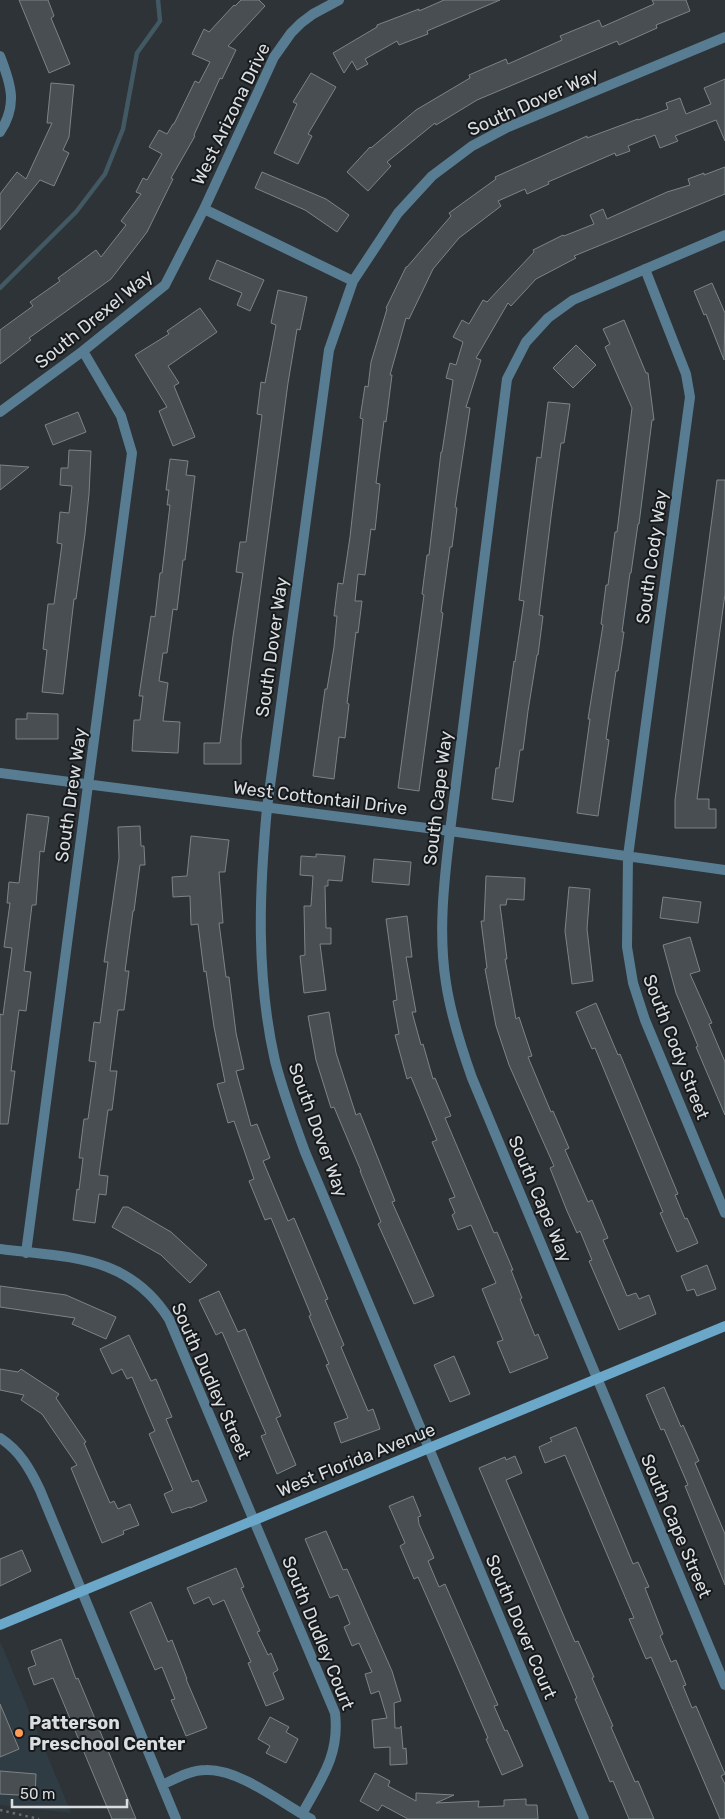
<svg xmlns="http://www.w3.org/2000/svg" width="725" height="1819" font-family="Rubik,sans-serif">
	<style>
		.built { fill: #303c43 }
		.lines { fill: none; stroke-linecap: round; stroke-linejoin: round }
		.stream { stroke: #425863; stroke-width: 4.5 }
		.building { fill: #484e51; stroke: #7d8488 }
		.path { stroke: #686d70; stroke-width: 2.5; stroke-dasharray: 2.5 4; stroke-linecap: butt }
		.street { stroke: #587d92; stroke-width: 10 }
		.secondary { stroke: #6aa7c9; stroke-width: 10 }
		.poi-dot { fill: #fe9c57; stroke: #171a1c; stroke-width: 2 }
		.labels { text-anchor: middle; dominant-baseline: central; stroke-width: 4; stroke-linejoin: round; paint-order: stroke }
		.street-label { font-size: 18px; fill: #dbdee0; stroke: #171a1c }
		.poi-label { font-size: 18px; font-weight: bold; fill: #dbdee0; stroke: #171a1c; text-anchor: start }
	</style>
	<rect width="100%" height="100%" fill="#2d3336"/>
	<path class="built" d="M0,1643H1L71,1813L0,1805Z"/>
	<g class="lines">
		<path class="stream" d="M0,288L76,212L105,174L123,129L137,53L160,21L158,0"/>
	</g>
	<path class="building" d="M19,0H48L54,16L51,18L70,64L49,73Z
		M241,0H259L265,6L228,46L236,50L222,79L220,78L194,135L195,136L171,178L173,179L147,232L111,279L29,338L31,340L0,364V330L33,306L30,302L60,281L58,278L96,250L101,257L126,225L121,221L141,194L136,192L143,178L147,180L162,154L149,147L159,130L167,134L173,124H174L195,81L199,83L210,62L192,54L204,29L209,32L234,5L235,6Z
		M444,0H500L427,31L428,34L399,45L397,41L365,59L368,64L357,70L352,61L344,73L333,53L377,27V25L419,9V11Z
		M652,0H686L690,11L656,25L657,28L619,45L617,41L477,100L436,125L435,123L387,162L391,166L368,191L347,172L370,147L371,148L416,110L470,78L469,75L506,59L508,64L562,40L560,36L599,20L602,27L654,4Z
		M311,73L336,87L308,134L312,136L298,164L274,153L297,104L293,102Z
		M725,79V141L716,120L675,136L678,141L660,148L655,135L628,146L630,151L616,156L615,153L548,182L549,184L527,194L525,189L498,201L501,206L459,238L433,269L409,319L406,318L390,375H392L386,422L384,421L376,483L380,484L375,530L371,529L365,575L358,574L355,601H362L358,633L356,632L347,703L349,704L345,738L339,737L334,779L313,776L325,689H327L334,647L337,616H334L338,583L343,584L350,537L363,419L360,418L365,386L368,387L371,362L387,309L386,308L406,267H407L451,216L449,213L496,179L495,177L587,136V138L638,119V120L668,109L666,103L680,98L686,114L711,104L704,88Z
		M51,83L74,85L69,137L63,150L69,153L54,186L40,180L0,230V194L17,172L26,179L52,123H47Z
		M725,167V194L574,256L576,258L536,279L511,306L508,303L476,358L481,360L466,407L470,408L455,507L457,508L452,547H450L441,612L443,613L419,791L398,788L424,595L422,594L427,555H429L441,452H442L453,380L446,378L450,363L456,365L463,342L453,337L462,320L469,324L483,300L487,302L534,252L533,250L563,235L564,236L594,224L590,215L603,209L607,219L667,192L690,185L688,179L704,173V175Z
		M262,172L326,199L349,215L337,232L305,210L255,188Z
		M217,260L264,280L250,311L237,305L242,293L209,279Z
		M712,283L725,313L724,360L706,314L704,315L694,291Z
		M278,290L307,297L300,330L297,329L288,383L248,685L241,740V764H204V743H220L233,636L243,573L236,572L240,542H246L262,415L257,414L261,382L265,383L276,325L271,323Z
		M200,308L217,332L168,366L179,383L174,386L195,437L173,446L159,411L167,407L135,355L169,334L167,331Z
		M624,320L646,373H648L654,420H652L639,524H638L631,573H630L622,632H624L618,671H616L606,739L609,740L598,816L577,813L590,719H588L603,625L601,624L606,585H608L615,532H617L632,408L605,347L610,344L603,329Z
		M576,345L596,365L573,388L553,368Z
		M548,402L570,404L564,443H561L552,509L539,615L543,616L538,655H537L528,711L523,750H520L513,802L492,799L496,768H499L514,661L515,662L524,601L519,600L532,496L537,457L541,458Z
		M78,412L86,432L53,445L45,425Z
		M69,450L91,451L89,494L85,534L76,599H74L63,694L42,692L47,650L43,649L48,604H54L62,544L57,543L60,512L69,513L72,486L60,485L61,468H68Z
		M170,459L188,461L186,475L195,476L185,560H183L177,610L173,609L167,653H163L159,681L168,683L163,721L180,722L178,753L132,751L134,720H140L143,696H139L151,616L155,617L160,573H162L170,505H167L169,490H166Z
		M0,465L29,467L0,490Z
		M717,480H725V594L697,799H709V809H716V828H675V800Z
		M27,713L58,714V739H16V719H27Z
		M27,814L49,817L44,852L40,851L36,905H32L24,971L31,972L26,1011L19,1010L11,1071H15L8,1124H0V1014L3,1015L12,948L4,947L10,903H7L9,882L19,883Z
		M140,826L141,846H144L145,865H140L134,911H133L125,971H129L124,1010H118L110,1071H117L112,1110H108L99,1175L108,1176L106,1195L99,1194L95,1223L73,1220L77,1189L79,1190L83,1158H79L84,1119H88L96,1062L89,1061L94,1022L100,1023L108,962H104L119,858L118,827Z
		M191,836L229,840L225,872H219L223,923H219L226,977H229L236,1033L244,1069L236,1071L251,1126L257,1124L270,1158L263,1161L288,1221L294,1218L328,1299L325,1300L344,1345L341,1347L368,1411L373,1409L380,1429L341,1443L334,1423L348,1418L326,1365L329,1364L309,1316L311,1315L271,1218L265,1220L249,1181L254,1179L234,1121L228,1123L217,1084L225,1082L214,1027L206,971L204,972L198,924L191,925L190,896L173,897L172,877L187,876Z
		M316,854L345,856L342,881L328,880V886H325L326,928H331V944H320L326,990L304,993L300,956L305,955L304,906H311L313,876L300,875L301,856L316,857Z
		M374,859L411,862L409,885L372,882Z
		M486,876L525,878L524,900L507,899L506,905H500L507,959H505L516,1019L519,1017L532,1056L528,1057L551,1112L553,1111L569,1148L565,1150L588,1202L592,1200L608,1238L603,1240L627,1296L636,1293L639,1299L649,1295L656,1314L619,1330L589,1261L592,1260L580,1231L577,1233L567,1211L550,1168L554,1166L509,1065L496,1026L485,969L487,968L481,921H484Z
		M569,887L590,889L587,929L593,981L572,984L565,931Z
		M663,897L701,902L698,923L660,918Z
		M407,916L412,957H406L416,1012H412L421,1045L423,1044L433,1079L435,1078L451,1116L445,1118L494,1233L497,1232L513,1270H511L522,1298L520,1299L535,1336L538,1334L548,1358L510,1373L497,1342L503,1340L482,1289L496,1283L471,1225L458,1230L452,1215L455,1213L449,1199L455,1197L432,1142L437,1140L411,1077L407,1079L395,1035L399,1034L393,1001L397,1000L386,919Z
		M690,937L700,971L690,974L712,1023L709,1024L725,1062V1115L696,1047L698,1046L676,993L663,945Z
		M596,1003L618,1055L620,1054L678,1194L675,1195L685,1219L687,1218L698,1243L677,1252L660,1213L663,1212L595,1048L592,1049L576,1012Z
		M329,1012L336,1053L356,1115L360,1113L395,1201L392,1202L434,1296L414,1304L378,1224L381,1222L360,1171H361L334,1107L331,1108L316,1060L308,1016Z
		M123,1207H128L171,1232L207,1265L190,1283L161,1255L112,1227Z
		M707,1265L716,1289L697,1296L694,1289L687,1291L681,1276Z
		M0,1286L66,1295L116,1317L106,1339L72,1324L75,1318L0,1307Z
		M219,1291L238,1332L245,1329L281,1416L276,1418L296,1465L277,1474L261,1436L266,1434L222,1332L216,1335L199,1300Z
		M129,1335L151,1381L156,1379L172,1417L166,1419L192,1482L198,1480L207,1501L190,1508V1507L172,1513L164,1494L173,1490L149,1434L155,1431L132,1377L127,1379L122,1369L112,1374L100,1349Z
		M454,1356L470,1394L450,1402L434,1365Z
		M0,1369L18,1372L21,1369L59,1394L56,1398L86,1442L84,1443L110,1503L114,1501L118,1509L130,1504L139,1525L123,1531L124,1534L102,1543L71,1468L77,1465L42,1414L21,1400L24,1395L0,1390Z
		M664,1387L681,1427L683,1425L699,1461L695,1463L725,1534V1585L685,1486L688,1485L664,1429L661,1430L646,1395Z
		M576,1427L633,1564L638,1562L649,1587L645,1588L663,1634L660,1636L671,1662L676,1660L686,1685L683,1686L692,1708L696,1706L725,1774L721,1776L725,1784V1819H720L651,1657L646,1659L629,1619L634,1618L565,1455L545,1463L539,1447L552,1441L550,1438Z
		M515,1456L522,1473L506,1480L575,1642L578,1641L594,1677L592,1678L613,1726L611,1727L635,1782L638,1781L654,1819H629L613,1781L610,1782L575,1699L577,1698L479,1468L505,1457L506,1460Z
		M413,1496L421,1516L418,1517L419,1524L434,1558L428,1561L439,1587L445,1584L498,1705L494,1706L505,1731L507,1730L523,1766L502,1775L486,1739L488,1738L441,1629L418,1577L414,1579L400,1546L405,1543L389,1506Z
		M326,1531L343,1570L347,1569L392,1671L401,1701L394,1703L395,1728H400L401,1726L403,1749L406,1748L407,1764L390,1765V1747L374,1748L372,1720L387,1718L379,1691L371,1694L365,1674L372,1672L359,1643L352,1646L344,1627L350,1624L338,1595L330,1598L305,1539Z
		M22,1550L31,1571L0,1586V1559Z
		M236,1568L244,1587L241,1588L260,1631L257,1632L268,1655L271,1653L278,1670L273,1673L284,1699L266,1706L248,1663L251,1662L224,1600L213,1605L209,1597L194,1604L187,1588Z
		M151,1602L168,1642L172,1640L187,1679H186L207,1728L186,1736L171,1700L175,1699L162,1667L155,1670L130,1612Z
		M61,1639L76,1679L78,1678L93,1714L136,1819H112L53,1678L34,1685L28,1668L36,1665L31,1651Z
		M0,1704L19,1749L0,1757Z
		M270,1717L289,1727L286,1732L298,1739L286,1763L266,1753L270,1746L258,1739Z
		M0,1771L36,1774L35,1796L0,1794Z
		M375,1773L390,1781L388,1786L416,1801V1793L454,1795L436,1803L479,1801L478,1807L504,1806V1800L526,1799V1805H537L538,1819H408L382,1805L378,1811L360,1801Z"/>
	<g class="lines">
		<path class="path" d="M0,1810L39,1819"/>
		<path class="street" d="M0,56C11,84 18,105 0,132
			M204,209L353,281
			M725,235L573,300L548,318L526,342L507,379L450,831C444,881 438,933 446,983C451,1016 461,1047 472,1078L725,1685
			M645,269L686,374L690,397L628,856L627,947L633,983L645,1020L725,1213
			M0,412L83,351L165,285L204,209L274,57L291,33L301,23L313,14L339,0
			M0,773L450,831L725,870
			M0,1249C69,1258 128,1254 169,1319L335,1713C340,1755 321,1779 302,1814
			M26,1253L132,453L121,416L83,351
			M0,1438C20,1451 30,1469 40,1490L176,1819
			M162,1785C175,1779 190,1770 206,1770C240,1769 281,1803 311,1819
			M584,1819L305,1152C294,1122 283,1092 275,1061C256,977 259,893 267,808L329,350L353,281L398,213L432,176L472,146L506,128L725,37"/>
		<path class="secondary" d="M0,1625L725,1326"/>
	</g>
	<circle class="poi-dot" cx="19" cy="1733" r="5"/>
	<g class="labels">
		<g class="street-label">
			<text transform="translate(533 102) rotate(-24)">South Dover Way</text>
			<text transform="translate(231 114) rotate(-64)">West Arizona Drive</text>
			<text transform="translate(94 319) rotate(-39)">South Drexel Way</text>
			<text transform="translate(652 557) rotate(-82)">South Cody Way</text>
			<text transform="translate(272 647) rotate(-82)">South Dover Way</text>
			<text transform="translate(71 795) rotate(-82)">South Drew Way</text>
			<text transform="translate(320 798) rotate(7)">West Cottontail Drive</text>
			<text transform="translate(438 798) rotate(-83)">South Cape Way</text>
			<text transform="translate(676 1047) rotate(69)">South Cody Street</text>
			<text transform="translate(318 1130) rotate(70)">South Dover Way</text>
			<text transform="translate(540 1199) rotate(67)">South Cape Way</text>
			<text transform="translate(211 1381) rotate(66)">South Dudley Street</text>
			<text transform="translate(356 1460) rotate(-22)">West Florida Avenue</text>
			<text transform="translate(676 1526) rotate(67)">South Cape Street</text>
			<text transform="translate(521 1627) rotate(67)">South Dover Court</text>
			<text transform="translate(318 1633) rotate(68)">South Dudley Court</text>
		</g>
		<g class="poi-label">
			<text x="29" y="1723">Patterson<tspan x="29" dy="21">Preschool Center</tspan></text>
		</g>
	</g>
	<path d="M12 1799v8h115v-8" fill="none" stroke="#dbdee0" stroke-width="2.5"/>
	<text x="20" y="1799" font-size="15" fill="#dbdee0" stroke="#171a1c" stroke-width="4" paint-order="stroke">50 m</text>
</svg>
